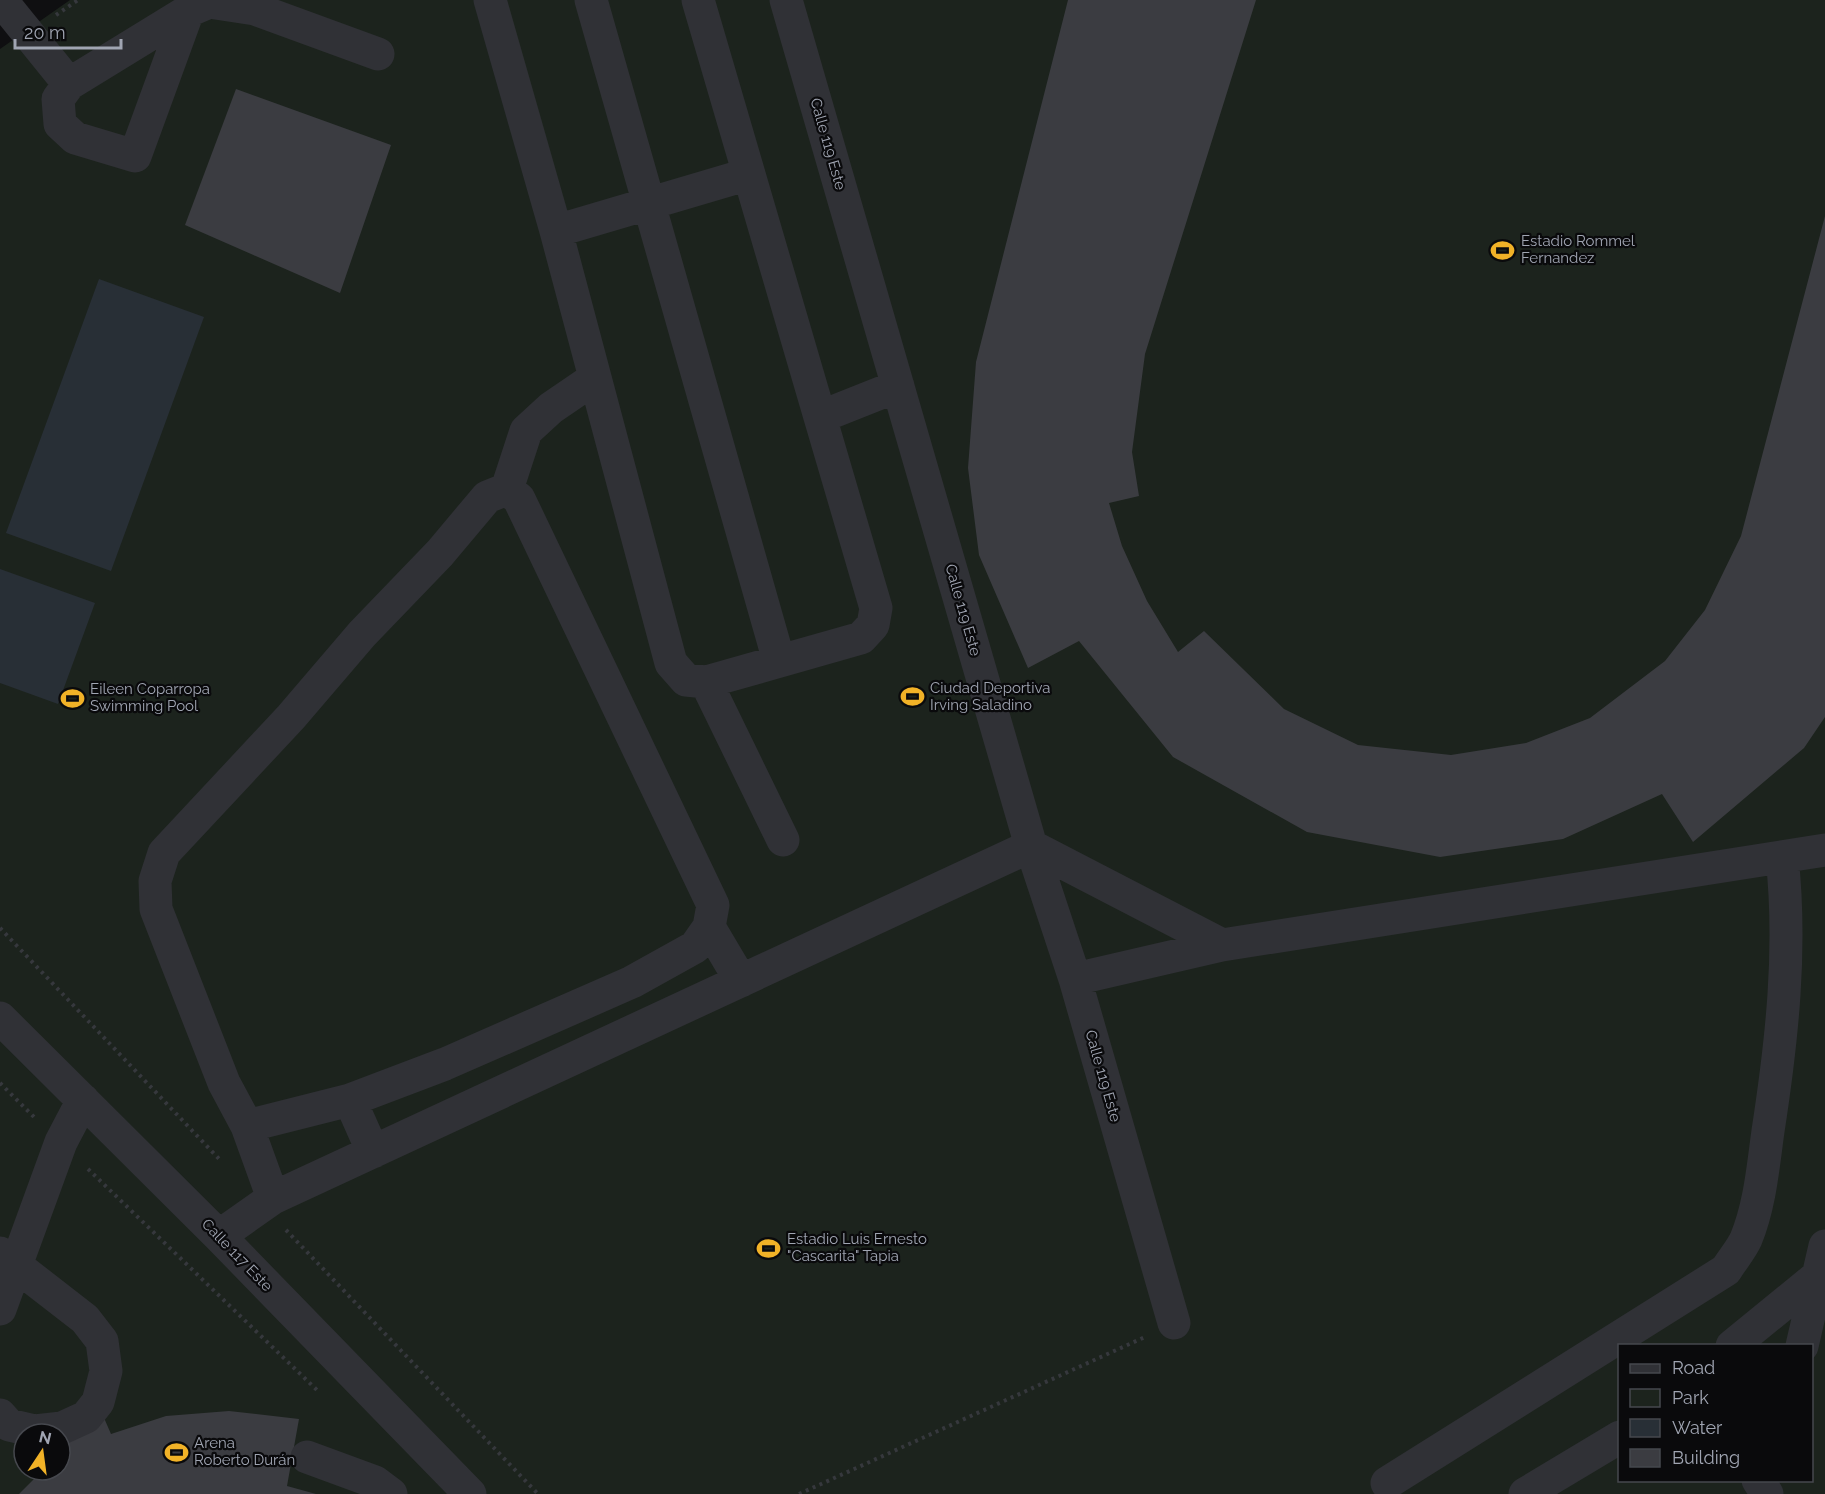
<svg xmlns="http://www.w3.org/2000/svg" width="1825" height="1494" font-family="Raleway,sans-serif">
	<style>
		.green { fill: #1c231d; fill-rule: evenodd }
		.water { fill: #282f36 }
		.building { fill: #3b3c41 }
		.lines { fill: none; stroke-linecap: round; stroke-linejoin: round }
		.path { stroke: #36383d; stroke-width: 4; stroke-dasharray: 3 4.5; stroke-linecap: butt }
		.minor { stroke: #303136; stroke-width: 33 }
		.labels { text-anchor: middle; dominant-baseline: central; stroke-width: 4.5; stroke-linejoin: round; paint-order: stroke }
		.street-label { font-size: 15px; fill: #a0a5b2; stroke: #0a0a0c }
		.poi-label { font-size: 15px; fill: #a0a5b2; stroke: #0a0a0c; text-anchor: start }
	</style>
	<rect width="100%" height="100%" fill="#0f0f11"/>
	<path class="green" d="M70,0H1825V1494H0V49ZM1620,1346H1812V1480H1620ZM24,1434H60V1470H24Z"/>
	<path class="water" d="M99,279L204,317L111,571L6,533Z
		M0,569L95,603L58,704L0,683Z"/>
	<path class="building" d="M1068,0H1256L1145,354L1132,452L1139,496L1109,503L1122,546L1147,601L1178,652L1204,631L1284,709L1358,745L1451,755L1526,743L1590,718L1665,661L1705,610L1741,536L1825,216V717L1804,748L1693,842L1662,794L1563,839L1440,857L1307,832L1173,757L1079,641L1028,668L979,555L968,468L976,362Z
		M236,89L391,145L340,293L185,225Z
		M101,1411L111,1434L166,1416L229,1411L299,1419L287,1486L316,1494H19L43,1470H60V1434Z"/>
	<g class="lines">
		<path class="path" d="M56,15L78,0
			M0,928L221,1161
			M0,1083L35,1118
			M88,1169L320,1393
			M286,1230L538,1494
			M799,1494L1145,1337"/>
		<path class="minor" d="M1,0L69,84L58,99L60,124L75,138L135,156L188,11L209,2L255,9L378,54
			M490,0L556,231L671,663L686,680L706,682L861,638L873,625L876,608L820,417L898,386
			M591,0L779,661
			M698,0L820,417
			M786,0L1031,846L1075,979L1174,1323
			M69,84L188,11
			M556,231L749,174
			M706,682L783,840
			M709,927L741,981
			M1075,979L1222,945L1825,850
			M0,1018L219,1236L470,1494
			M350,1100L373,1152
			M247,1126L350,1100L445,1064L632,982L695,947L709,927L713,905L519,499L507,489
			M273,1198L247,1126L224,1083L156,909L155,881L164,853L291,717L362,634L440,553L487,497L507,489L526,431L551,408L595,378
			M219,1236L273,1198L1031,846L1222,945
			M0,1253L85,1319L102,1341L106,1371L98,1402L86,1417L62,1428L35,1431L9,1425L0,1415
			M0,1309L61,1142L83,1100
			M1732,1346L1819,1275
			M1802,1346L1825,1246
			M307,1457L375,1482L391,1494
			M1758,1480L1767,1494
			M1387,1483L1726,1270C1732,1260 1741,1250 1746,1239C1760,1205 1763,1167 1768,1131C1782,1040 1792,949 1782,857
			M1525,1494L1620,1437"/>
	</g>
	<defs>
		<symbol id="stadium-bare" viewBox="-9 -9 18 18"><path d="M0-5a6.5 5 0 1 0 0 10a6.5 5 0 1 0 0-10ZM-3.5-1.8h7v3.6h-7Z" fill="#f1b227" stroke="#0a0a0c" stroke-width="2.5" paint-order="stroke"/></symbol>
	</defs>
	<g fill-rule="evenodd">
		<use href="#stadium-bare" x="1486" y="234" width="33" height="33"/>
		<use href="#stadium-bare" x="896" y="680" width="33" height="33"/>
		<use href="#stadium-bare" x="56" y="682" width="33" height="33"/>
		<use href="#stadium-bare" x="752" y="1232" width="33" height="33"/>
		<use href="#stadium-bare" x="160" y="1436" width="33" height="33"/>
	</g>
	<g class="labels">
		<g class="street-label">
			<text transform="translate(828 144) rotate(74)">Calle 119 Este</text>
			<text transform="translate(963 610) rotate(74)">Calle 119 Este</text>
			<text transform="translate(1103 1076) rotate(74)">Calle 119 Este</text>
			<text transform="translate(237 1255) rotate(46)">Calle 117 Este</text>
		</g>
		<g class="poi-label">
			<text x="1521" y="241">Estadio Rommel<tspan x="1521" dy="17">Fernandez</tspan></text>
			<text x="930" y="688">Ciudad Deportiva<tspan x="930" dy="17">Irving Saladino</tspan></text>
			<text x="90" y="689">Eileen Coparropa<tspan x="90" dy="17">Swimming Pool</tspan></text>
			<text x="787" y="1239">Estadio Luis Ernesto<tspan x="787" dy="17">"Cascarita" Tapia</tspan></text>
			<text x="194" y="1443">Arena<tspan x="194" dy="17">Roberto Durán</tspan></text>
		</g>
	</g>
	<rect x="1618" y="1344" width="195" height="138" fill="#0a0a0c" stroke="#46484e" stroke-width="1.5"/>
	<rect x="1630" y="1364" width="30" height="9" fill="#303136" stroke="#46484e" stroke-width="1.5"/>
	<text x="1672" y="1374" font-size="18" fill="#a0a5b2">Road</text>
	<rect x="1630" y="1389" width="30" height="18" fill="#1c231d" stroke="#46484e" stroke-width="1.5"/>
	<text x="1672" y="1404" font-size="18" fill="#a0a5b2">Park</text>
	<rect x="1630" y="1419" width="30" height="18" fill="#282f36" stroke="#46484e" stroke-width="1.5"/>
	<text x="1672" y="1434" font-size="18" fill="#a0a5b2">Water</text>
	<rect x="1630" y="1449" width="30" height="18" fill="#3b3c41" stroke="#46484e" stroke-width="1.5"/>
	<text x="1672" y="1464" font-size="18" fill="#a0a5b2">Building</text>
	<g transform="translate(42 1452) rotate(13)"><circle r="28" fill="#0a0a0c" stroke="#46484e" stroke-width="1.5"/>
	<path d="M0-4.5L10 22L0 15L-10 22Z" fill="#f1b227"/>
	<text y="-9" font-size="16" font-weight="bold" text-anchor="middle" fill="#a0a5b2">N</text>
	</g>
	<path d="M15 39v9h106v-9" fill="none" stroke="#a0a5b2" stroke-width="3"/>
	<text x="24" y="39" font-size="18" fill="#a0a5b2" stroke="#0a0a0c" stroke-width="4.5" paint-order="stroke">20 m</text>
</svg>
